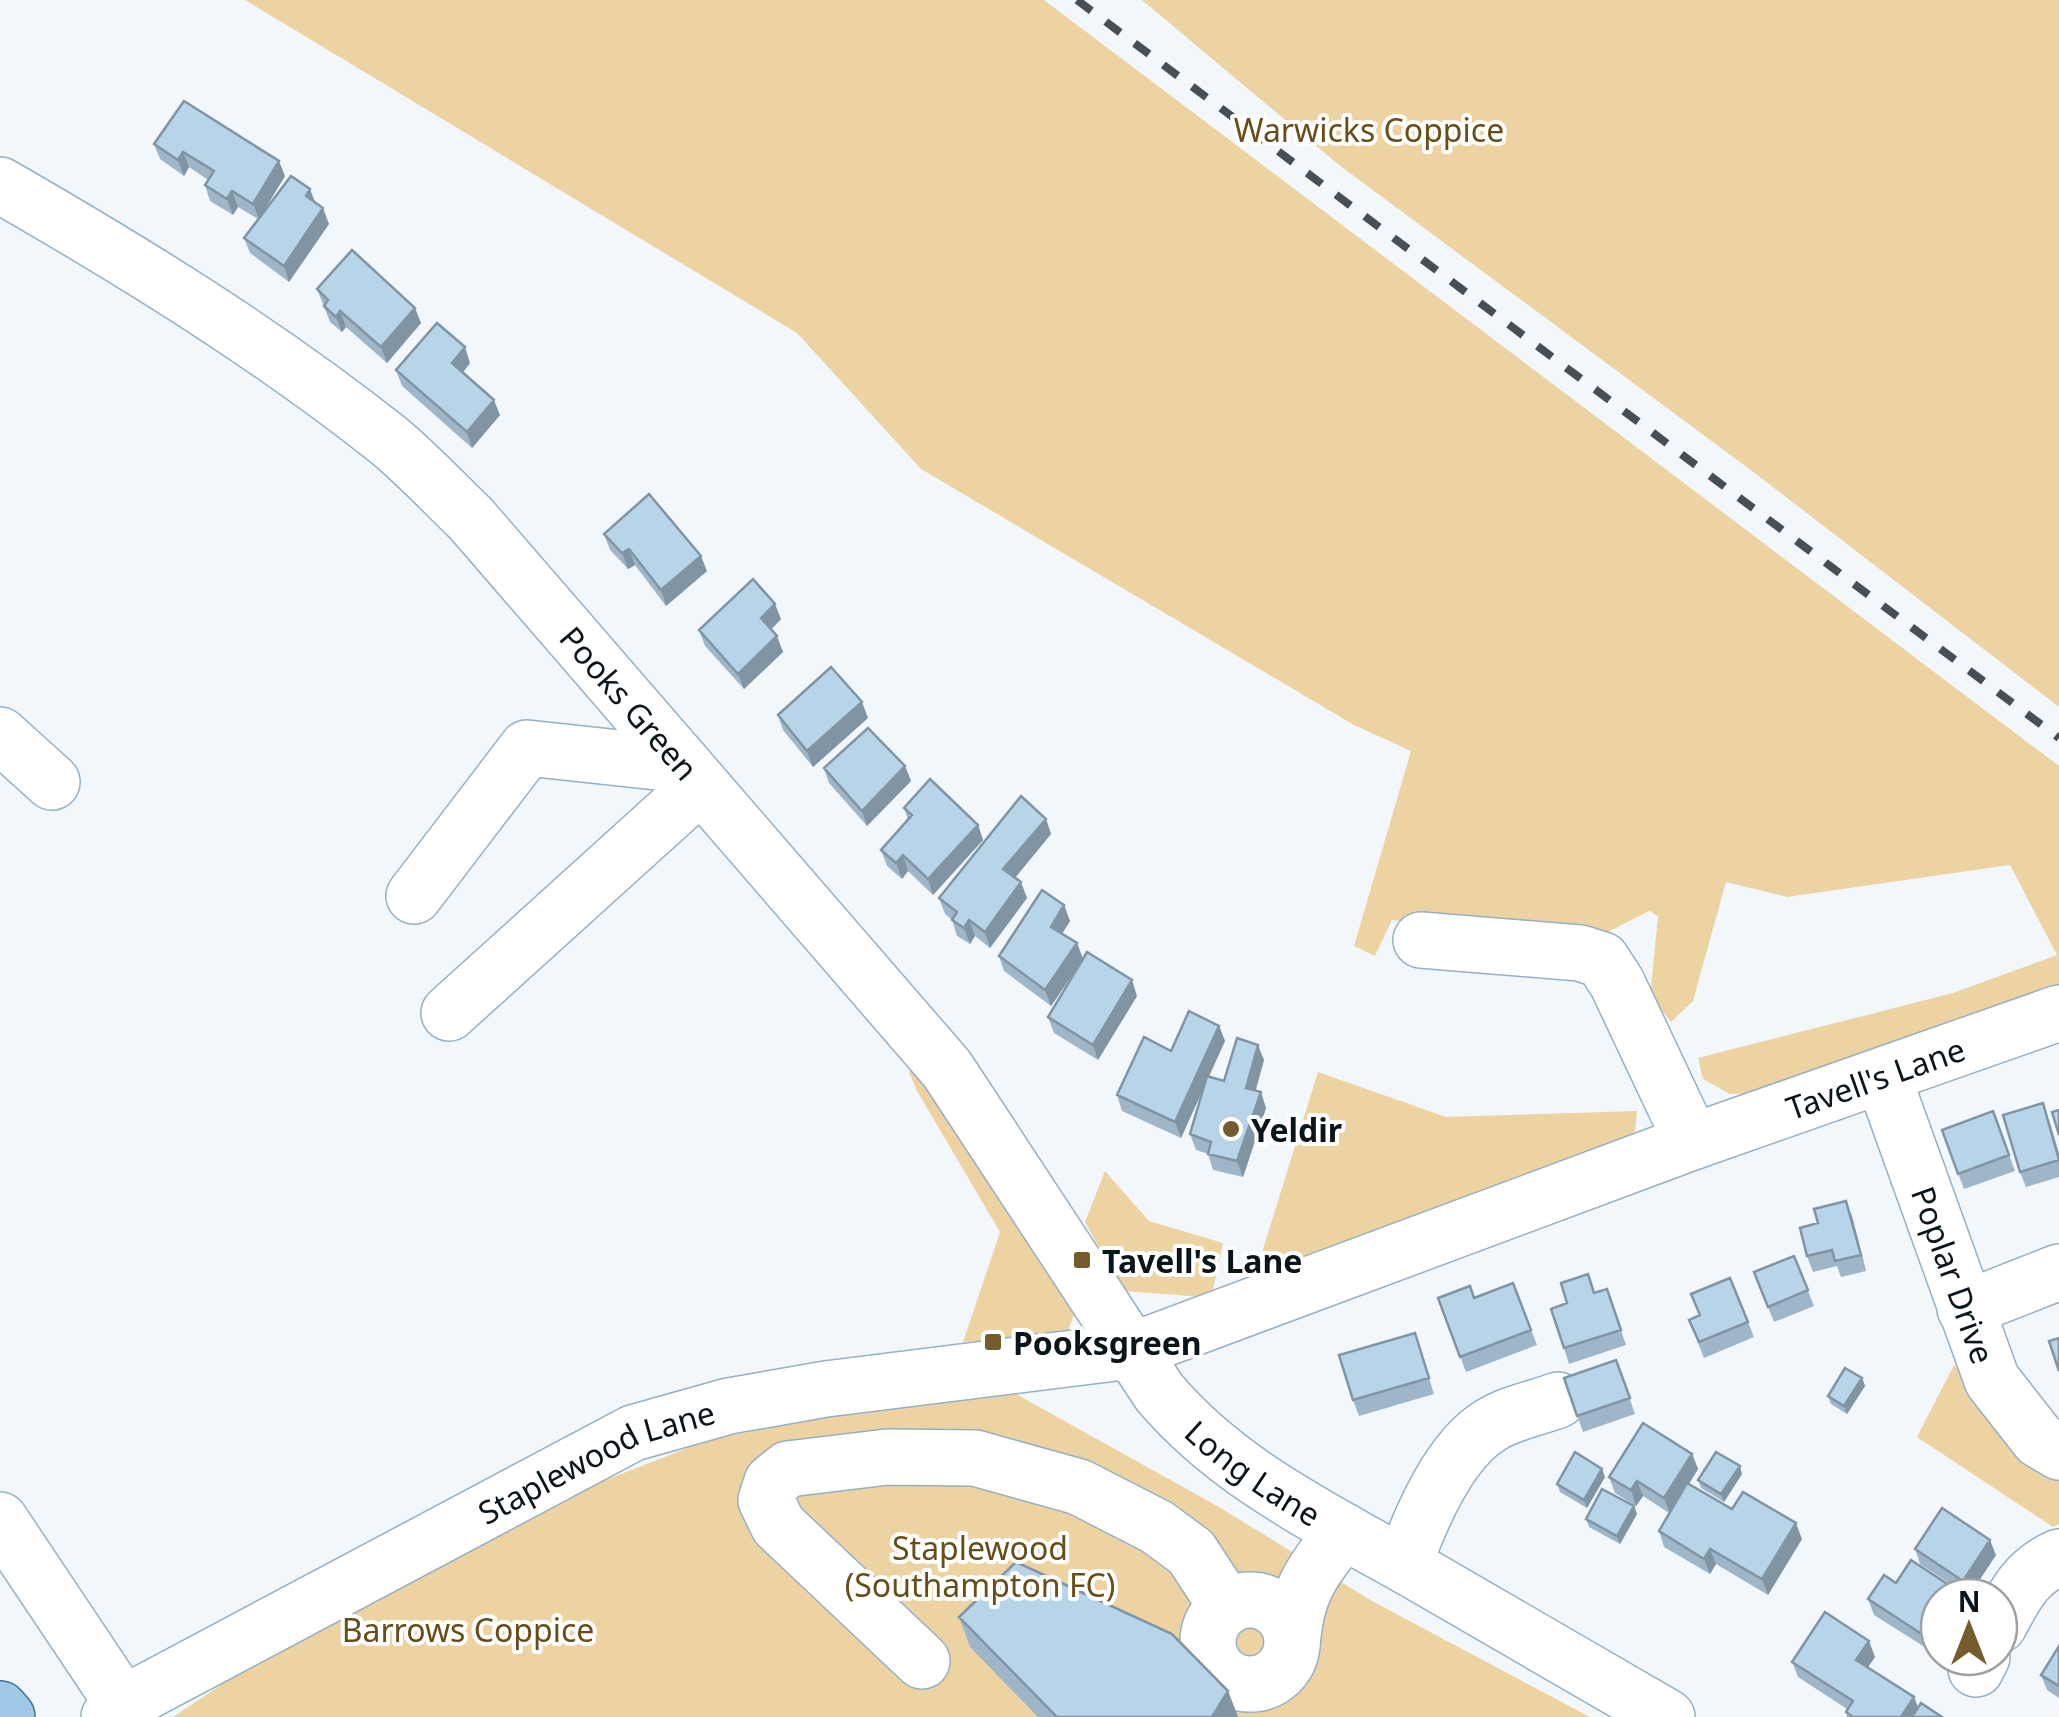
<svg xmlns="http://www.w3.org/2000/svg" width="2059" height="1717" font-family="'Noto Sans',sans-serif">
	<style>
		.green { fill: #eed3a2 }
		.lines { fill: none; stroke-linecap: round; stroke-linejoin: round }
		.minor-casing { stroke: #95b0c5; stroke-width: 58 }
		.major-casing { stroke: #417293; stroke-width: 58 }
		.minor { stroke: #fff; stroke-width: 55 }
		.major { stroke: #9ec8e5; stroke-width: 55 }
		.rail { stroke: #474f56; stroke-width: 8; stroke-dasharray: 18 18; stroke-linecap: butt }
		.wall { fill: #9eb6c8 }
		.shaded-wall { fill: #8194a3 }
		.building { fill: #b8d4e9; stroke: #8194a3; stroke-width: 2.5 }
		.poi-dot { fill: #755c2d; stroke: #fff; stroke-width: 4 }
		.labels { text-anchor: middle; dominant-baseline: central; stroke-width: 8; stroke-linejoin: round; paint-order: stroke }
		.park-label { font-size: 32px; fill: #674d17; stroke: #fff }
		.street-label { font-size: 32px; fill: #0a141b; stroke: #fff }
		.poi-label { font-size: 32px; font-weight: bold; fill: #0a141b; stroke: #fff; text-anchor: start }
	</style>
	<rect width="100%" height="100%" fill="#f2f7fc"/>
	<path class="green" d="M245,0H1044L2059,766V994L1772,1093L1730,1094L1703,1079L1698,1058L1953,993L2057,955L2010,865L1787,897L1726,882L1693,1001L1671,1022L1650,996L1658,916L1649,911L1600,936L1437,927L1392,920L1375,956L1354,946L1411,751L1354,725L921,469L797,333Z
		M1142,0H2059V707L1752,471L1339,165Z
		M919,1060L1079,1302L1066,1336L963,1342L1000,1232L917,1091L909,1072Z
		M1318,1072L1446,1117L1637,1111L1635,1131L1613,1149L1264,1279L1260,1259Z
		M1105,1171L1149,1221L1223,1243L1212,1294L1203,1297L1123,1291L1085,1222Z
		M1954,1365L2059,1476V1524L2053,1527L1917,1437Z
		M996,1383L1219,1507L1372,1601L1590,1717H173L417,1554L708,1440Z"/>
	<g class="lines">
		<defs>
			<g id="minor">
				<path id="s1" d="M0,185C134,262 267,344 388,440C417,464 444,493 471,519L947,1069L1159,1392C1227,1473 1323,1519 1415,1571C1499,1619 1583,1668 1667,1717"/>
				<path d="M0,735L52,782"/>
				<path d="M414,896L527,748L684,765"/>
				<path d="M1421,940L1580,953L1602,960L1617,983L1692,1142"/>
				<path d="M449,1013L701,785"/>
				<path id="s2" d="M1883,1077L1992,1380L2039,1440L2059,1452"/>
				<path d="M1965,1309L2059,1272"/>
				<path d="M0,1520L123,1704"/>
				<path d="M1404,1564C1420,1520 1449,1450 1491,1425C1510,1413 1537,1408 1558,1400"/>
				<circle cx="1250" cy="1642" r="42"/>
				<path d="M1999,1625C2016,1593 2026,1572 2059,1557"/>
				<path d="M1292,1646C1296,1591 1311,1573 1344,1531"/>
				<path d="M922,1661L778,1525L766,1500L772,1482L788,1469L887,1457L975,1458L1079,1487L1157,1527L1191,1552L1227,1607"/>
				<path d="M1976,1669L1982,1657"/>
				<path id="s3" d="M109,1717L123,1704L633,1433L729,1406L826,1389L1131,1351L1692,1142L2059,1013"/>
			</g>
			<path id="major" d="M0,1709L7,1717"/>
		</defs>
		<use href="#minor" class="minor-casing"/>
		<use href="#major" class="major-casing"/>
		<use href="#minor" class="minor"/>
		<use href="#major" class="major"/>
		<path class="rail" d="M1077,0L2059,738"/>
	</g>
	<path class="wall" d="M154,144L285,176L262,213L315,203L329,224L289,282L250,253L244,238L258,219L238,207L233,215L210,201L205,185L208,180L189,167L184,176L160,159Z
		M317,289L421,323L387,363L346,327L342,332L330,322Z
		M470,363L463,372L500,415L472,448L402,386L396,370Z
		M604,534L707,571L666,606L635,565L628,569L610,550Z
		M781,619L771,630L783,652L744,689L705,646L699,630Z
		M778,715L868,718L813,767L783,730Z
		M905,766L911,781L867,826L829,783L824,768Z
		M904,808L978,825L983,840L933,895L908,871L902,879L887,866L881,850L908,820Z
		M1046,819L1051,834L1015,878L1027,898L990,948L975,936L970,944L957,936L952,920L945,914L939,898Z
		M1064,905L1070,921L1062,934L1077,943L1083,959L1051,1006L1004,971L999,956Z
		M1137,996L1098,1060L1054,1033L1048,1017Z
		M1219,1026L1225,1041L1209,1076L1224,1081L1264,1060L1255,1091L1266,1108L1243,1177L1213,1170L1208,1154L1196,1150L1190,1134L1204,1086L1181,1138L1122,1111L1117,1095L1171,1051Z
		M1993,1111L2015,1171L1964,1189L1942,1130Z
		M2049,1119L2059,1153V1177L2026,1187L2020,1172Z
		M1846,1201L1866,1271L1841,1277L1837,1266L1813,1272L1807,1256L1818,1223Z
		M1794,1256L1814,1306L1774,1322L1754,1272Z
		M1513,1283L1537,1345L1466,1372L1438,1298H1474Z
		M1607,1289L1626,1345L1569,1364L1564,1348L1595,1293Z
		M1689,1320L1748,1322L1754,1337L1704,1358Z
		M1415,1333L1434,1394L1359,1416L1353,1400Z
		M1616,1360L1635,1414L1583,1432L1564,1378Z
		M1862,1378L1865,1386L1847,1414L1831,1404L1828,1396Z
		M1692,1454L1698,1469L1689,1484L1732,1509L1802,1539L1768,1595L1716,1564L1710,1574L1664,1547L1659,1531L1669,1513L1643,1496L1636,1506L1615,1493L1609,1477Z
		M1742,1474L1724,1502L1701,1488L1698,1480Z
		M1605,1477L1587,1508L1560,1492L1557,1484Z
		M1634,1506L1637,1514L1620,1544L1589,1527L1586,1519Z
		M1915,1549L1996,1555L1969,1596L1920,1564Z
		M1964,1595L1965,1597H1939V1656L1874,1615L1868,1599Z
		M959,1617L1228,1691L1238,1717H1038L970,1647Z
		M2059,1646V1698L2047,1690L2041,1675Z
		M1875,1657L1868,1667L1918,1707L1942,1717H1847L1846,1712L1847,1709L1798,1677L1792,1662Z"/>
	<path class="shaded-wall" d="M183,152L189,167L184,176L178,160Z
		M279,161L285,176L259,219L253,204Z
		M310,189L316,205L306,196Z
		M232,191L238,207L233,215L227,199Z
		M323,208L329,224L289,282L284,266Z
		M415,308L421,323L387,363L381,347Z
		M340,311L346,327L342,332L336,317Z
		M465,347L470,363L458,379L452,363Z
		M494,400L500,415L472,448L467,432Z
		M629,549L635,565L628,569L622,553Z
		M701,556L707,571L666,606L661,590Z
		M775,604L781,619L766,634L761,618Z
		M777,636L783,652L744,689L738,674Z
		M862,702L868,718L813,767L807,751Z
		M905,766L911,781L867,826L862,811Z
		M1046,819L1051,834L1009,885L1003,869Z
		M978,825L983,840L933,895L928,879Z
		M903,855L908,871L902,879L896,863Z
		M1021,882L1027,898L990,948L985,932Z
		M1064,905L1070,921L1056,943L1051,927Z
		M969,920L975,936L970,944L964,928Z
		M1077,943L1083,959L1051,1006L1045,990Z
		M1132,980L1137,996L1098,1060L1093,1045Z
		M1219,1026L1225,1041L1181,1138L1175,1122Z
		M1258,1045L1264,1060L1252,1104L1246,1088Z
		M1261,1092L1266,1108L1243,1177L1237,1161Z
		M1846,1201L1852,1216L1866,1271L1861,1255Z
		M1862,1378L1865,1386L1847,1414L1844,1406Z
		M1692,1454L1698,1469L1670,1514L1664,1498Z
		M1740,1466L1742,1474L1724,1502L1721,1494Z
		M1602,1469L1605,1477L1587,1508L1584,1500Z
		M1637,1481L1643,1496L1636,1506L1631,1490Z
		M1634,1506L1637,1514L1620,1544L1617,1536Z
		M1796,1523L1802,1539L1768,1595L1762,1579Z
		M1990,1540L1996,1555L1969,1596L1963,1581Z
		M1710,1549L1716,1564L1710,1574L1704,1559Z
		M1939,1634V1654L1934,1642Z
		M1869,1641L1875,1657L1862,1676L1856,1660Z
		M1228,1691L1238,1717H1212Z
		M1914,1697L1920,1712L1917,1717H1901Z"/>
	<path class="building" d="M184,101L279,161L253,204L232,191L227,199L205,185L214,171L183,152L178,160L154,144Z
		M291,176L310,189L306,196L323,208L284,266L244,238Z
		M352,250L415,308L381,347L340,311L336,317L324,306L328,300L317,289Z
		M437,323L465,347L452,363L494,400L467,432L396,370Z
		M649,494L701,556L661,590L629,549L622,553L604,534Z
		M753,579L775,604L761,618L777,636L738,674L699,630Z
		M831,667L862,702L807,751L778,715Z
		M868,728L905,766L862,811L824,768Z
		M930,779L978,825L928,879L903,855L896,863L881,850L912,815L904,808Z
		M1021,796L1046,819L1003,869L1021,882L985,932L969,920L964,928L952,920L957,912L939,898Z
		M1042,890L1064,905L1051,927L1077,943L1045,990L999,956Z
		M1087,952L1132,980L1093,1045L1048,1017Z
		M1189,1011L1219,1026L1175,1122L1117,1095L1144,1037L1171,1051Z
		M1237,1038L1258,1045L1246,1088L1261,1092L1237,1161L1208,1154L1211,1142L1190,1134L1207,1076L1224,1081Z
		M2043,1103L2059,1160L2020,1172L2003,1115Z
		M2059,1110V1135L2052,1112Z
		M1993,1111L2009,1155L1958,1174L1942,1130Z
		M1846,1201L1861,1255L1835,1261L1832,1250L1807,1256L1800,1228L1818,1223L1814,1209Z
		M1794,1256L1808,1290L1768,1307L1754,1272Z
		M1588,1274L1594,1293L1607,1289L1621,1330L1564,1348L1551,1309L1567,1303L1561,1283Z
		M1730,1278L1748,1322L1699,1342L1689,1320L1700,1315L1691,1294Z
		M1513,1283L1531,1330L1460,1357L1438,1298L1470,1286L1474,1298Z
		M1415,1333L1429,1378L1353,1400L1339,1355Z
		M2059,1338V1371L2049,1341Z
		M1616,1360L1630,1398L1577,1416L1564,1378Z
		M1845,1368L1862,1378L1844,1406L1828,1396Z
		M1643,1423L1692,1454L1664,1498L1637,1481L1631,1490L1609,1477Z
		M1575,1452L1602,1469L1584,1500L1557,1484Z
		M1716,1452L1740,1466L1721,1494L1698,1480Z
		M1687,1483L1732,1509L1743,1492L1796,1523L1762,1579L1710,1549L1704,1559L1659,1531Z
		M1602,1489L1634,1506L1617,1536L1586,1519Z
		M1942,1508L1990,1540L1963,1581L1915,1549Z
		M1911,1560L1964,1595L1963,1597H1939V1634L1934,1642L1868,1599L1884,1575L1896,1583Z
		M1016,1562L1172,1634L1228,1691L1212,1717H1057L959,1617Z
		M1825,1612L1869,1641L1856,1660L1914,1697L1901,1717H1853L1846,1712L1853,1701L1792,1662Z
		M2059,1646V1686L2041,1675Z
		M1921,1703L1942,1717H1912Z"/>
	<g class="poi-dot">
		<circle cx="1231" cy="1129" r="10"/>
		<rect x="1072" y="1250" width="20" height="20" rx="5"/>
		<rect x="983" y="1332" width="20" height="20" rx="5"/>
	</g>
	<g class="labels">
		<g class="park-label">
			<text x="1369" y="129">Warwicks Coppice</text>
			<text x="980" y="1547">Staplewood<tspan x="980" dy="37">(Southampton FC)</tspan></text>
			<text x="468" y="1629">Barrows Coppice</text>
		</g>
		<g class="street-label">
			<text stroke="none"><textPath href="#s1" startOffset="822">Pooks Green</textPath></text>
			<text stroke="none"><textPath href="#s3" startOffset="1895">Tavell's Lane</textPath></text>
			<text stroke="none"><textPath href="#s2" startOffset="210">Poplar Drive</textPath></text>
			<text stroke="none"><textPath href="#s3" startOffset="552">Staplewood Lane</textPath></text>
			<text stroke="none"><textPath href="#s1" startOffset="1818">Long Lane</textPath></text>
		</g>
		<g class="poi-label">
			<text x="1251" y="1129">Yeldir</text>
			<text x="1102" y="1260">Tavell's Lane</text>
			<text x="1013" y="1342">Pooksgreen</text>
		</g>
	</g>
	<g transform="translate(1969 1627)"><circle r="48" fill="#ffffff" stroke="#9da1a4" stroke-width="2.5"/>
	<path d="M0-8L18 38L0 25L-18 38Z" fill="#755c2d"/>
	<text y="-15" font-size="28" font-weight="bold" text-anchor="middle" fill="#0a141b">N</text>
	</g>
</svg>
